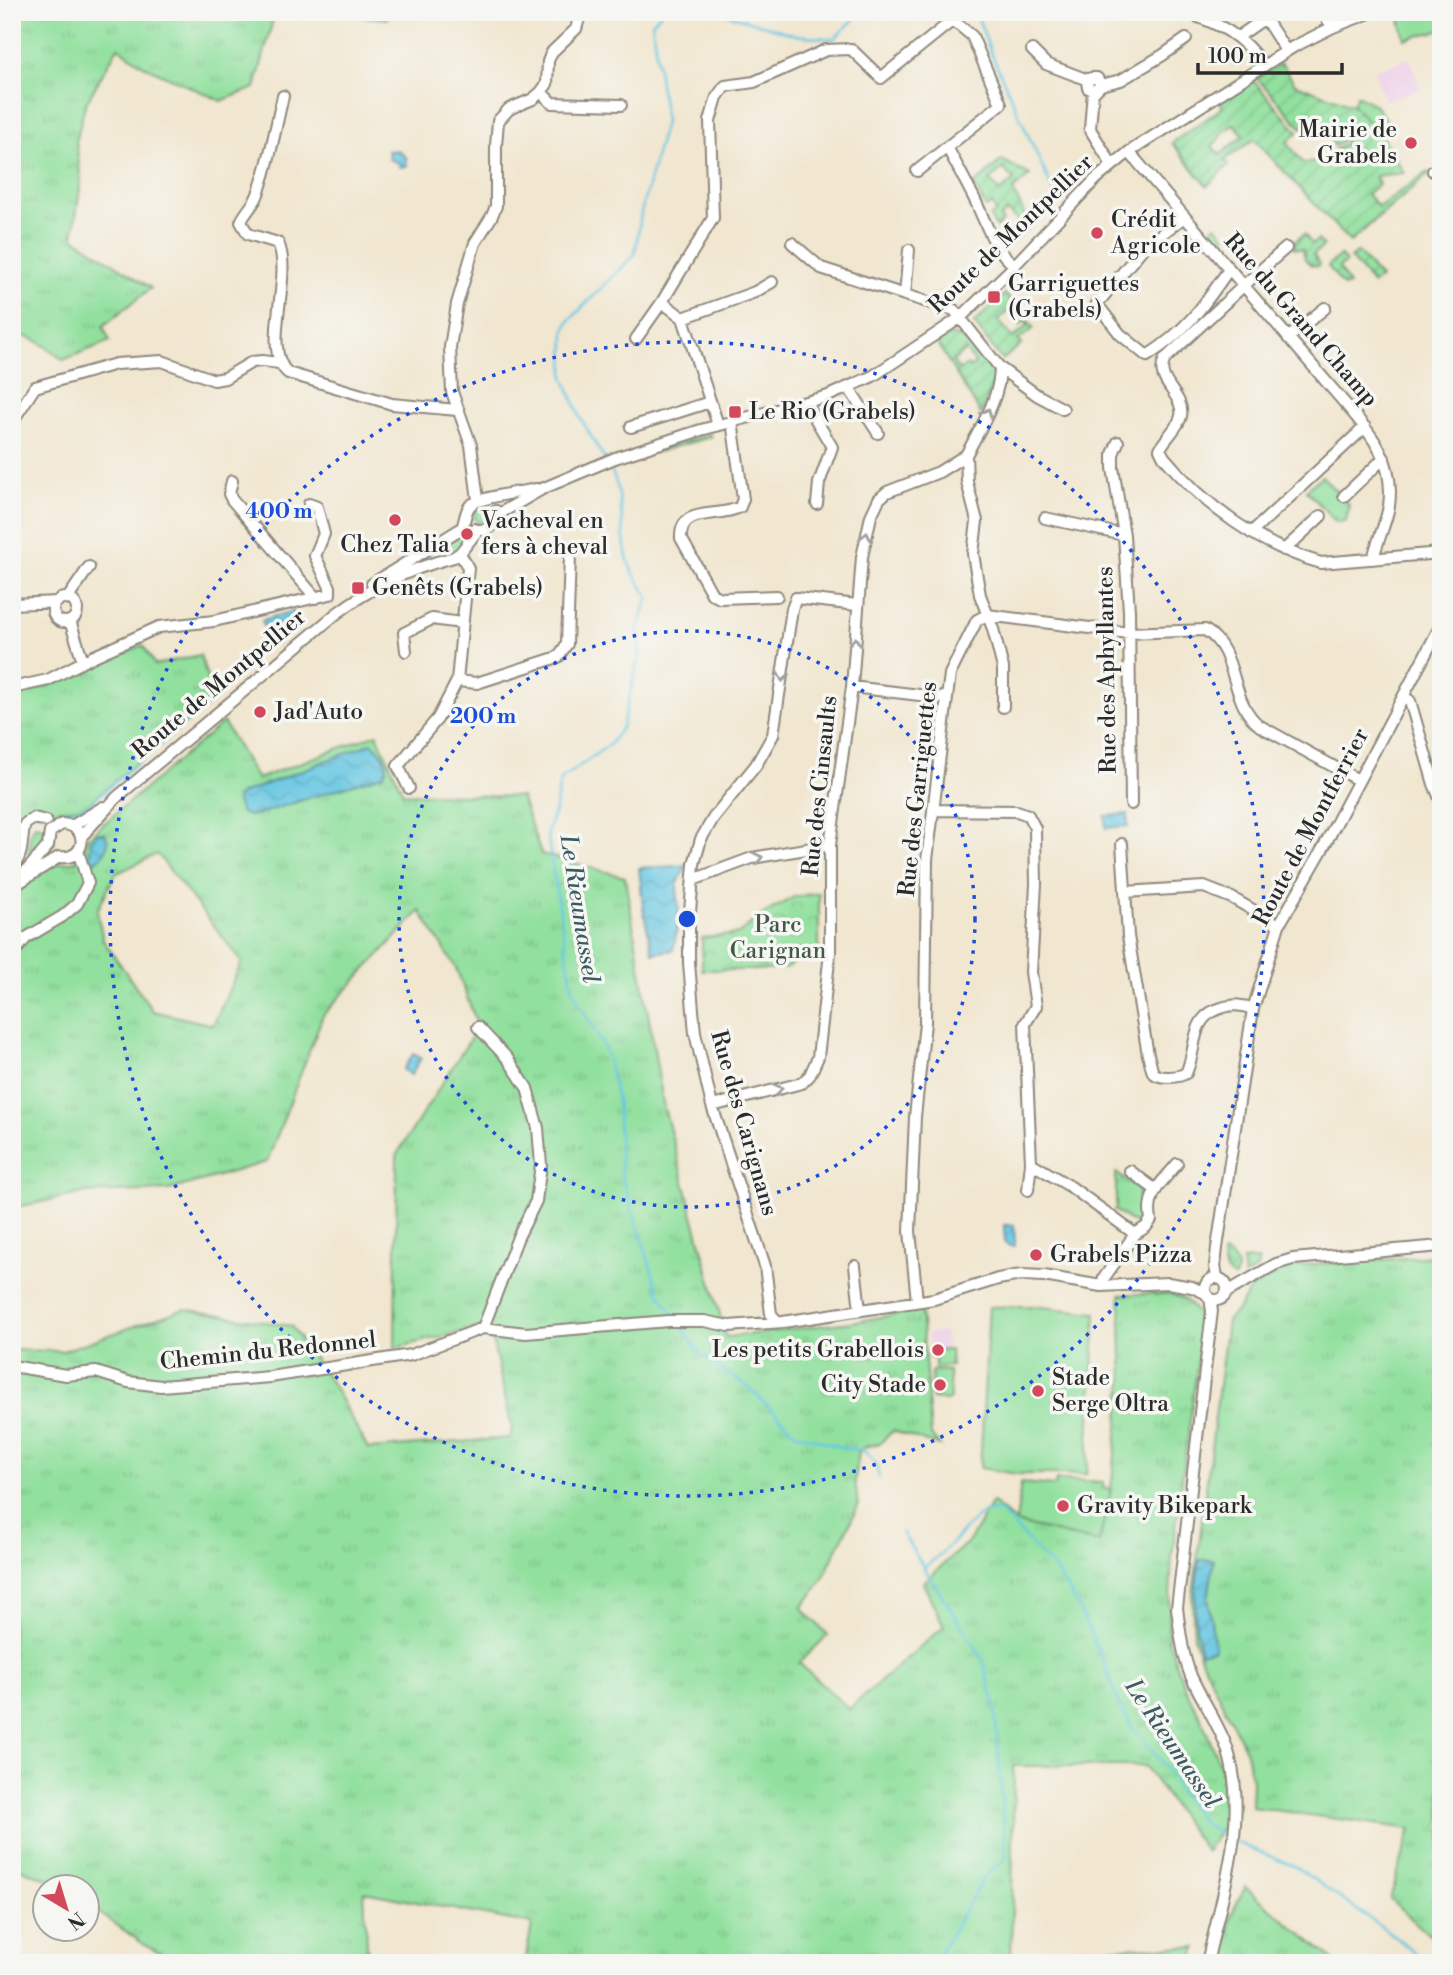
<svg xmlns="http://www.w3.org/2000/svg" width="1453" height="1975" font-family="'Libre Bodoni',serif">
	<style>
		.built { fill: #eed0e8 }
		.grass { fill: url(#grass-tufts); stroke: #5e8664; stroke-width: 2; fill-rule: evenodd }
		.park { fill: url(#park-crowns); stroke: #5e8664; stroke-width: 2 }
		.garden { fill: url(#garden-furrows); stroke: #5e8664; stroke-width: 2; fill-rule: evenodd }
		.pitch { fill: #91e09e; stroke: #5e8664; stroke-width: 2 }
		.water { fill: url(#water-waves); stroke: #487886; stroke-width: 2 }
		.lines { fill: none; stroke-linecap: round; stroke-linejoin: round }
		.stream { stroke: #64c6e2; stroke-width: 2.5 }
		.minor-casing { stroke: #8e887d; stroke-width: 14 }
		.minor { stroke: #fff; stroke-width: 10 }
		.oneway { stroke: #a0a0a0 }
		.ring { fill: none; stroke: #1d4ed8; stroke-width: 3.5; stroke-dasharray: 3.5 7 }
		.poi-dot { fill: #d1495b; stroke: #f6f6f2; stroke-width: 2.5 }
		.labels { text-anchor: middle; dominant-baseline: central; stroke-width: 7; stroke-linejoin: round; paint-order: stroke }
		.poi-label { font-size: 23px; fill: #2b2b2b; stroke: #f6f6f2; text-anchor: start }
		.street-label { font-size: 23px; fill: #2b2b2b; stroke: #f6f6f2 }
		.park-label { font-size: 23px; fill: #445848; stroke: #f6f6f2 }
		.water-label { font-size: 24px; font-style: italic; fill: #3c5a62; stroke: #f6f6f2 }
		.centre { fill: #1d4ed8; stroke: #f6f6f2; stroke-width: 3.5 }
		.ring-label { font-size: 21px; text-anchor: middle; font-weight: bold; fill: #1d4ed8; stroke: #f6f6f2; stroke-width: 7; stroke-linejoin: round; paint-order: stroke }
	</style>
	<defs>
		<pattern id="grass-tufts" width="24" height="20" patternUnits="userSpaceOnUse" patternTransform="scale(1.75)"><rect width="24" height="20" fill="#91e09e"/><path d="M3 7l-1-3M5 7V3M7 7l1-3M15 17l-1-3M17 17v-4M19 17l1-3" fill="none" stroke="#7dc088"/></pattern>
		<pattern id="park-crowns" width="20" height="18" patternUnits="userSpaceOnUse" patternTransform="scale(1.75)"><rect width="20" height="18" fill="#91e09e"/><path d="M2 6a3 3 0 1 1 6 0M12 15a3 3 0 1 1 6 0" fill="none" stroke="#7dc088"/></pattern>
		<pattern id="garden-furrows" width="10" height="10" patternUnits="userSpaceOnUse" patternTransform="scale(1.75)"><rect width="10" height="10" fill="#91e09e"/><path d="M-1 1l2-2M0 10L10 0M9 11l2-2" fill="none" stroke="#7dc088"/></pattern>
		<pattern id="water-waves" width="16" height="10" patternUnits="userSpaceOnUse" patternTransform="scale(1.75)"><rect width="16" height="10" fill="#64c6e2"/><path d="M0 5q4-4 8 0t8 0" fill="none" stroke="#57aac2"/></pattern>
	</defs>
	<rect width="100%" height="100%" fill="#f6f6f2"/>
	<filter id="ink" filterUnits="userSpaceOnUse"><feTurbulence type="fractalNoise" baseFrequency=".0143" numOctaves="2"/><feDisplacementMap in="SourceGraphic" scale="14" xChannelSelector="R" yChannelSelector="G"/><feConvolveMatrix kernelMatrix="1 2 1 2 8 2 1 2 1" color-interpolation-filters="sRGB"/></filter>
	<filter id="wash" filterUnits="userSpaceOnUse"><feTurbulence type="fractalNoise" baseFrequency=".00686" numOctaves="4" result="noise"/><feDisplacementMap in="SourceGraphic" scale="28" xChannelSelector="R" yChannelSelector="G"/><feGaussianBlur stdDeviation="1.57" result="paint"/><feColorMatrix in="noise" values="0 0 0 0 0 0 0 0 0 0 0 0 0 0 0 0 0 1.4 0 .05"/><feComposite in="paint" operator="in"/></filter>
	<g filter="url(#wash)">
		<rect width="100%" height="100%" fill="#f1e6cf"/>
		<path class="built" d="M1410,58L1420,89L1384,101L1374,70Z
			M945,1332L947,1349L950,1350L951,1366L935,1367V1358H930L928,1333Z"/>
		<path class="grass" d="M12,12H275L255,88L221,101L146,67L118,47L85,105L76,141L81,181L73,237L151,288L103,326L110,341L63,360C50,349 30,332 12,336Z
			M308,12H388L387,19Z
			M710,434L711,437L657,452L665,447Z
			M1322,476L1349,505L1346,521L1336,522L1306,490Z
			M474 515a8 8 0 1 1 16 0a8 8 0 1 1-16 0Z
			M468,527L473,531L460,549L442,556L439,554L437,548Z
			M143,645L155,665L200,655L208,680L218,694L89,803L78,808L26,813C13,825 19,840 12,855V697L45,687Z
			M223,722L257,779L377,734L403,793L521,797L541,854L625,877L664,1108L726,1337L852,1322L921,1310L931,1435L940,1446L893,1431L880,1443L865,1447L859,1452L855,1479L858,1506L821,1582L802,1608L828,1635L799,1663L849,1709L944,1626L923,1583L970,1540L992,1502L1016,1523L1099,1542L1111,1490L1123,1382L1120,1295L1154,1293L1155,1295L1168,1293L1186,1300L1198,1314L1200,1345L1172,1555L1168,1639L1183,1684L1201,1718L1222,1770L1226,1820L1206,1852L1145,1766H1014L1011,1963H525L532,1924L364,1892L368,1963H178L148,1947L88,1905V1888L63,1887L55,1882L12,1865V1350L63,1351L184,1309L291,1326L331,1382L368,1449L510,1438L512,1428L489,1325L395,1348L397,1154L478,1027L456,968L420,911L323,1015L267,1162L169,1190L84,1193L12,1208V896C24,887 36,876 48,868C70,855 80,874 87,838ZM157,854L242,962L213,1025L153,1011L103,940L97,911L115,874Z
			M35,825L43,827C47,839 42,849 35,858L29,854L30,832Z
			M1116,1173L1139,1189L1138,1226L1114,1210L1116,1208Z
			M1223,1253C1234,1255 1240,1267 1235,1278C1223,1273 1224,1265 1223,1253Z
			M1434,1256L1441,1281V1943H1438L1390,1899L1411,1829L1251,1807L1252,1781L1246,1752L1201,1659L1194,1638L1192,1601L1227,1321L1240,1307L1250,1289L1290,1266Z
			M1259,1260L1257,1269L1244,1276L1242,1261Z
			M1245,1887L1334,1961V1963H1222L1231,1915Z
			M1197,1947L1193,1963H1074L1075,1948Z"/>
		<path class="park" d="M1357,95L1375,105L1388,123L1376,131L1353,105Z
			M819,893V954L797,960L786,969L774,966L771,970H702V938L739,934L758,917L794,897Z
			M950,1350L951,1366L935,1367V1358H930L929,1351Z"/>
		<path class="garden" d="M1281,63L1295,84L1353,105L1382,137L1404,173L1375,176L1379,184L1367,194L1378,207L1428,172L1429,174L1350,242L1254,139L1225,160L1229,165L1207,186L1172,143L1223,107L1219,101L1253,80L1298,132L1287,142L1303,163L1322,162L1330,153L1347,142L1344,139L1334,146L1327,130L1320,129L1313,117L1302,128L1299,125L1257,78ZM1234,124L1244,135L1220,155L1212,146L1221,137L1220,135Z
			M1002,160L1030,175L1013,190L1030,227L1009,246L1003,241L1021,231L1019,228L1021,224L1007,211L1000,218L1003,221L996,228L990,217L996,212L992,204L986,208L974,185ZM1003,168L1014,180L1000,192L990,180Z
			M1216,225L1226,237L1217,245L1206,233Z
			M1304,234L1312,244L1318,240L1324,246L1313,255L1320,264L1319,266L1311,265L1305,259L1303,249L1294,248V242Z
			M1358,252L1380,278L1373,284L1350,258Z
			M1340,255L1346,262L1339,268L1349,285L1344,287L1328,266Z
			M1005,294L1034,328L1018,340L1022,344L1002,360L974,323ZM1008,311L1020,325L1025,321L1028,325L1013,338L998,320Z
			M951,335C967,338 993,357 993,376C994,387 984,404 981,414L937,343ZM966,350L975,364L970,368L968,365L959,370L953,361Z"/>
		<path class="pitch" d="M1426,12H1441V30L1405,39L1400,19Z
			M1032,1306L1096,1313L1087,1474H1016L980,1468L989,1307Z
			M934,1370L949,1371L950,1399L947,1401L932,1399L931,1372Z
			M1056,1480L1103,1482V1488L1111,1490L1099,1542L1016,1523L1021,1483L1055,1486Z"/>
		<path class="water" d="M397,150L406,157L407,166L399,167V163L389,159L388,151Z
			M294,611L299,624L275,645L268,644L262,620Z
			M372,743C381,750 385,756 387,768L383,775L258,814L249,816L241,813L236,798L241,794Z
			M1128,814V826L1106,828L1105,816Z
			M97,833H105C111,845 105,856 94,862L90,857L91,841Z
			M687,865L677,885L679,920L673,950L653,953L644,914L639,868Z
			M413,1054L421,1058L411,1075L403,1070Z
			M1004,1225H1014L1015,1246H1010L1005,1243Z
			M1199,1560H1214L1208,1598L1215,1649L1201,1653C1192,1620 1195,1594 1199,1560Z"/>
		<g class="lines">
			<path class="stream" d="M719,12L796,35L834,39L861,12
				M976,12L991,53L1057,199
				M605,460L580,417L564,377L565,330L569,321L635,254L641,213L665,121L652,23L662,12
				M609,466C624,493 620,523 626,552C628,568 640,584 649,597L638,628L640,652L622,727L609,745L560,780L555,810L547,833L573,992L606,1051L617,1100L621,1174L659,1293L675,1316
				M12,857L16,850L18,824L24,815L31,812L51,813L78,809L89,804L221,694
				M680,1324L700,1354L748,1387L796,1433L844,1448L864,1451L876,1464L879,1478
				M902,1532L924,1568C934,1559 945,1551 954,1541C970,1525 976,1510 1000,1511L1057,1572L1078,1606L1102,1659L1120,1706L1133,1728L1166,1768L1181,1794L1205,1825L1230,1839
				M924,1568L983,1659L995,1709L1006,1857L984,1877L934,1963
				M1235,1842L1296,1867L1396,1937L1427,1963"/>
		</g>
	</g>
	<g filter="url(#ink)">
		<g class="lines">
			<defs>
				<path id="minor" d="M566,12L581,18
					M1184,12C1219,23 1242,35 1263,65
					M1261,12L1286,51
					M1322,12L1333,27
					M1238,37L1265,18
					M1032,50L1046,64L1088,80
					M1101,85L1097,78H1091L1087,82L1088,88L1095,91L1101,85L1121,80L1163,55L1186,39
					M1093,91L1090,129L1112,165
					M541,92L552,103L621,105
					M283,96C275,129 270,162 258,194C255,204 245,212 241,222L248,234L278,243C294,277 260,349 288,373L392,404L457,410
					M947,147C956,164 966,182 975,200C986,223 993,248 1014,265
					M1129,152L1348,407C1374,437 1395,463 1389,506C1386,524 1377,541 1373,559
					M1433,171L1441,167
					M1184,217L1142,249L1097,304L1120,334L1147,356C1185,332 1204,306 1229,269
					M792,243L821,268L905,295
					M1286,248C1244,284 1205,322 1165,359C1153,381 1185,394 1181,416C1179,427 1165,438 1160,449L1164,457C1205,507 1259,545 1321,563L1441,553
					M909,250L905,295L954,310L1000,368C1000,398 980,429 966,455L967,482L977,521L973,554L980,595L993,629L1003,668V707
					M662,302L683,318L718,425
					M683,318L755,292L772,282
					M1288,338L1325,308
					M636,339L662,302L713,218L710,121L717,97L725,86L754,82L826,50L851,49L881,78L953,20L972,36L1001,104L917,171
					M1000,368L1037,395L1063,409
					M849,388L878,433
					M806,403L832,447L819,483L817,504
					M732,421L743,499L740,507C719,519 680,505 681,538L712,594L720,598L777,596
					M12,422L35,387L116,364L162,361L214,380L225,378L252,362L262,361L279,363
					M631,427L710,402
					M1118,442L1113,454V468L1124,535L1129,611L1131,804
					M232,481L229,494L232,500L316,598
					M1344,496L1384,458
					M478,500L471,445L452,392L450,347L457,304L475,243L492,216L496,206V146L498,121L509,109L533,99L541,92L547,84L548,61L552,52L576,29L581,12
					M309,504L317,507L324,534L315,556L330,587V594
					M497,515L544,488L615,458L701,430L828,396L873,376L960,318L1010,270L1096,179L1129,152L1293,47L1333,27L1372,12
					M1045,518L1124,535
					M474,529C488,533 498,525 496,511
					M1251,533L1365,427
					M1284,550L1321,516
					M372,584L462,528C465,521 465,513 469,507C474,498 525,491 537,489
					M68,598L89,567
					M53 610a12 12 0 1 1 24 0a12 12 0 1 1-24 0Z
					M12,604L57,602
					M987,615L1129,633L1205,630C1240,651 1228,702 1260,726L1358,780
					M70,621L83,661
					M406,651L404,633L432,619L461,623
					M457,681L477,683L558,657L567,644L570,556
					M852,687L945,698
					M12,688L48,680L92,657L159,627L214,621L330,594
					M1404,697L1410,701L1434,784L1441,801
					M409,788L398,766L438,718L457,681L468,568L460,553
					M933,810L1017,811L1028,815L1035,828L1036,884L1031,972L1036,1006L1025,1024L1031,1163L1028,1190
					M62,824C90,825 87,861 59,857L12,887L48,846L50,832Z
					M72,826L103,807
					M81,837L117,797L336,614C371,587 412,568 454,557L460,553L478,530
					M1122,844L1128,936L1148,1055C1150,1060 1151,1069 1153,1072C1159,1080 1180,1077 1186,1073C1197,1051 1190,1020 1216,1010C1230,1004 1238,1004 1253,1009
					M12,867C25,854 20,841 25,824L34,818L46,821
					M693,880L752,858L830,845
					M1125,892L1204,887L1232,898L1279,925
					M12,955L26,938L63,916L77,904L88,883L78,851
					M478,1027L508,1059L527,1088L538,1128L541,1165L536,1201L518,1237L483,1328
					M712,1106L802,1083L810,1075L818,1057L830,953V845L852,687L862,557L871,516L879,499L887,492L939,472L966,455
					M1031,1163L1071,1187L1135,1234
					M1130,1171L1156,1190
					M855,1266L860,1310
					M1217,1277L1215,1266L1217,1248L1253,1009L1279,925L1322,850L1441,625
					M1205 1289a11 11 0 1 1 22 0a11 11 0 1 1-22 0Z
					M1101,1286L1104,1278L1135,1234L1146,1227L1151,1220C1146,1193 1161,1184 1177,1164
					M1227,1292L1276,1264L1293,1259L1441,1246
					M917,1301L910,1231L915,1117L925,1023L927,860L950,674L977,620L987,615
					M777,1321L771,1314L765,1266L712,1106L695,1033L689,963V924L694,864L701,839L714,817L756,765L773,735L792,609L796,598L857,605
					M12,1366L66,1375L96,1372L128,1382L161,1386L270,1377L411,1355L483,1328L526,1333L668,1321H704L729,1326L783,1322L934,1299L998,1279L1021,1275L1044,1276L1101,1286L1168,1283L1192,1287L1205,1293
					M1207,1963C1222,1894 1250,1818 1227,1748C1218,1723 1202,1700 1191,1676C1182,1654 1180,1631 1177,1608L1212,1311L1210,1298"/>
			</defs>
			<use href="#minor" class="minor-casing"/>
			<use href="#minor" class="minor"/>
		</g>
		<defs><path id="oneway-chevron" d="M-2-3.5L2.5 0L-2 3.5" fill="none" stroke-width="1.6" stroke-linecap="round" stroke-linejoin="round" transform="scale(1.75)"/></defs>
		<g class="oneway">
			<use href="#oneway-chevron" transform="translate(987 413) rotate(-65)"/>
			<use href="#oneway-chevron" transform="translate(866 537) rotate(-77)"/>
			<use href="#oneway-chevron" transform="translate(855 642) rotate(-86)"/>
			<use href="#oneway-chevron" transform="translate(783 677) rotate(98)"/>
			<use href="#oneway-chevron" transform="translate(758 858) rotate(-12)"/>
			<use href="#oneway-chevron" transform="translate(778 1089) rotate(-15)"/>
		</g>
	</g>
	<g class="ring">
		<circle cx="687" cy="919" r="288"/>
		<circle cx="687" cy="919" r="577"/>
	</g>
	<g class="poi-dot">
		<circle cx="1411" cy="143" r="7"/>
		<circle cx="1097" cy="233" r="7"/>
		<rect x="987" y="290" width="14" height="14" rx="3.5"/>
		<rect x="728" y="405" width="14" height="14" rx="3.5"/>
		<circle cx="395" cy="520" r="7"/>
		<circle cx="467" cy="534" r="7"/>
		<rect x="351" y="581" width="14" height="14" rx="3.5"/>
		<circle cx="260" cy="712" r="7"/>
		<circle cx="1036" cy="1255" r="7"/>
		<circle cx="938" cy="1350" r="7"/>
		<circle cx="940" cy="1385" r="7"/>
		<circle cx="1038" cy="1391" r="7"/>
		<circle cx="1063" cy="1506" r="7"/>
	</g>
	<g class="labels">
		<g class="poi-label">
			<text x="1397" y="130" text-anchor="end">Mairie de<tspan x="1397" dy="26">Grabels</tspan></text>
			<text x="1111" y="220">Crédit<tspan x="1111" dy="26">Agricole</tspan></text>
			<text x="1008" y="284">Garriguettes<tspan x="1008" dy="26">(Grabels)</tspan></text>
			<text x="749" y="412">Le Rio (Grabels)</text>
			<text x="481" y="521">Vacheval en<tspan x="481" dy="26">fers à cheval</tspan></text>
			<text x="395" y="545" text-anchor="middle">Chez Talia</text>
			<text x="372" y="588">Genêts (Grabels)</text>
			<text x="274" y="712">Jad'Auto</text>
			<text x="1050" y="1255">Grabels Pizza</text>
			<text x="924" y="1350" text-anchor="end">Les petits Grabellois</text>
			<text x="1052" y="1378">Stade<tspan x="1052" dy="26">Serge Oltra</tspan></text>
			<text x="926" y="1385" text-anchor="end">City Stade</text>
			<text x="1077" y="1506">Gravity Bikepark</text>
		</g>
		<g class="street-label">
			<text transform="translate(1011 234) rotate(-44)">Route de Montpellier</text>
			<text transform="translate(1301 320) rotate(49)">Rue du Grand Champ</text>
			<text transform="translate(1107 670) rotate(-91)">Rue des Aphyllantes</text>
			<text transform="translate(219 684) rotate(-40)">Route de Montpellier</text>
			<text transform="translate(820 786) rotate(-84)">Rue des Cinsaults</text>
			<text transform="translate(918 789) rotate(-84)">Rue des Garriguettes</text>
			<text transform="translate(1311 827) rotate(-62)">Route de Montferrier</text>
			<text transform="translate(744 1123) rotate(74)">Rue des Carignans</text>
			<text transform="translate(268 1351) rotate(-6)">Chemin du Redonnel</text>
		</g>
		<g class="park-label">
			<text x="778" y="925">Parc<tspan x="778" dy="26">Carignan</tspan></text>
		</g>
		<g class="water-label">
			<text transform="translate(579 909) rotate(81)">Le Rieumassel</text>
			<text transform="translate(1172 1744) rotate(56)">Le Rieumassel</text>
		</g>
	</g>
	<circle cx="687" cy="919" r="10" class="centre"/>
	<g class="ring-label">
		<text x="279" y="518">400 m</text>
		<text x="483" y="723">200 m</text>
	</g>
	<rect width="1453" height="1975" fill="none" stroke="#f6f6f2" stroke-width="42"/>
	<g transform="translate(66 1908) rotate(142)"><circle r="33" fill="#f6f6f2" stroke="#a5a5a2" stroke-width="2"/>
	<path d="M0-5L12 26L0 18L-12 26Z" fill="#d1495b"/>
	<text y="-10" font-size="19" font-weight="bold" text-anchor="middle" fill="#2b2b2b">N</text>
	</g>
	<path d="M1198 63v10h144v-10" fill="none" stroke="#2b2b2b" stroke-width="3.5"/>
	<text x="1208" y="63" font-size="21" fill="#2b2b2b" stroke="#f6f6f2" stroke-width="5" paint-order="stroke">100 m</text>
</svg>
